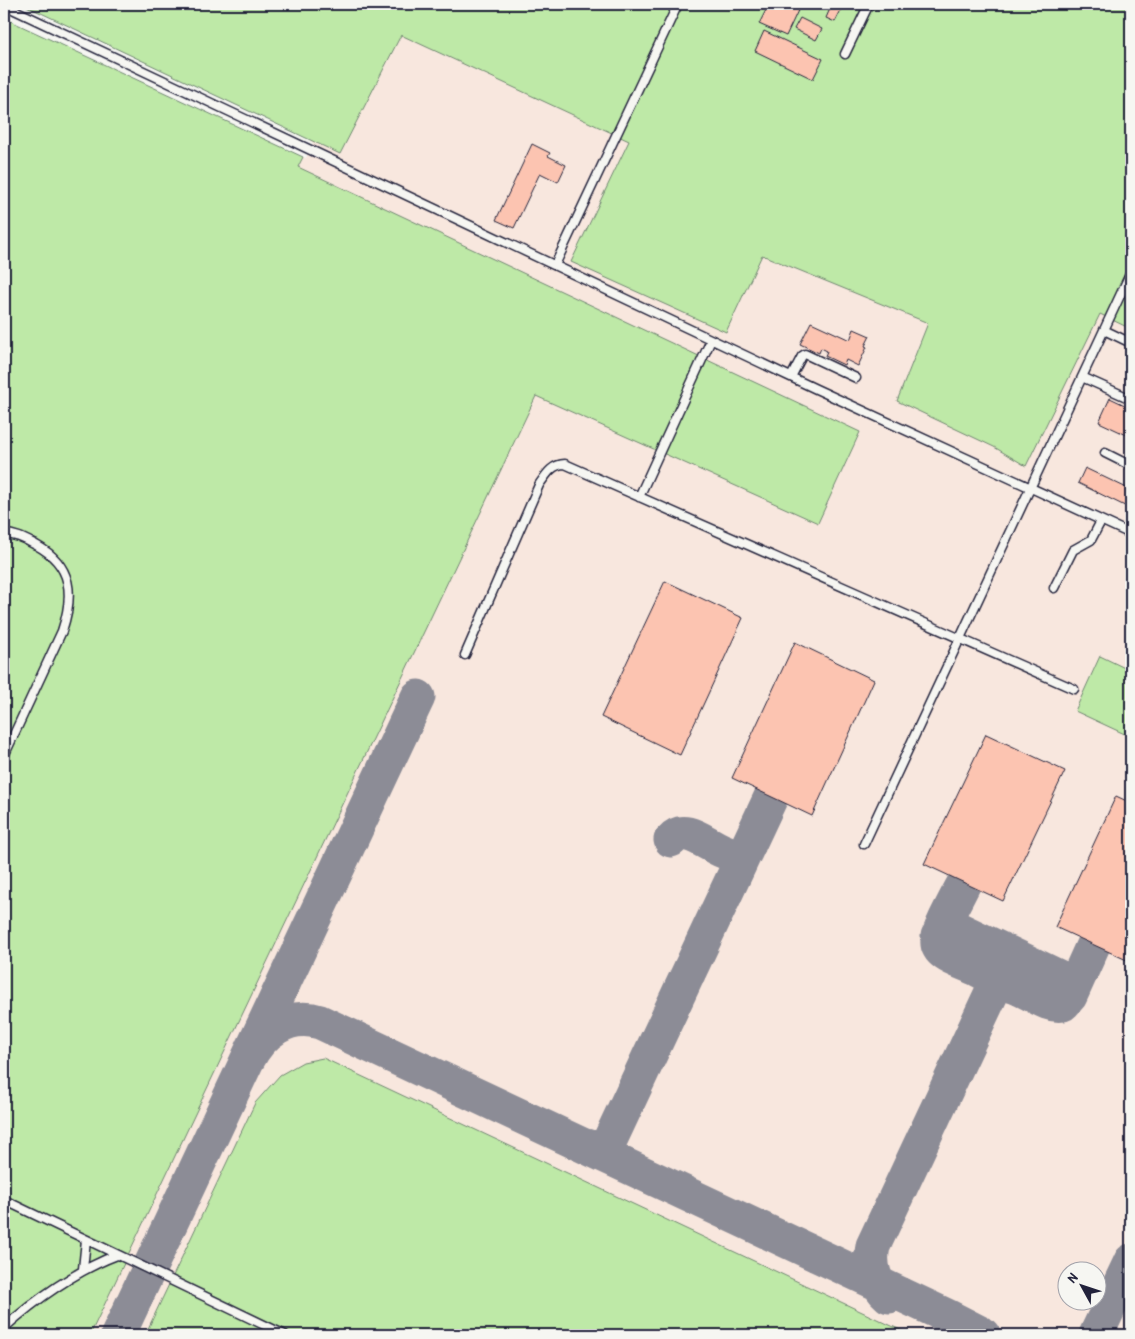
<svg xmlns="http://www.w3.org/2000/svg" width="1135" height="1339" font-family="'Patrick Hand',sans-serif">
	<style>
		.built { fill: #f8e7de; fill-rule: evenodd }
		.green { fill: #bee9a7; stroke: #708671 }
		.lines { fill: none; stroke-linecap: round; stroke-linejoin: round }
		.taxiway { stroke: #8c8c96; stroke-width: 35 }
		.building { fill: #fcc4b1; stroke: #22223b }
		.service-casing { stroke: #22223b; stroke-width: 11 }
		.service { stroke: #f6f6f2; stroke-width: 8 }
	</style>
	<rect width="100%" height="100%" fill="#f6f6f2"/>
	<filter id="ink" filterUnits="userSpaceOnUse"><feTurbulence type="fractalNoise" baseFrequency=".02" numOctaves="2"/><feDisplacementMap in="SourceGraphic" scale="10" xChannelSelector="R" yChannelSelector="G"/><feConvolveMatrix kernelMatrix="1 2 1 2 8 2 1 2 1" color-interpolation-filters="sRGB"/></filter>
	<g filter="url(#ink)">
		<path class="built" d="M375,4H1131V1335H4V517L285,193L303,157L306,158L313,143L310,141ZM1068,1272H1098V1302H1068Z"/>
		<path class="green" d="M22,4H1131V329L1100,314L1026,466L994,447L897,401L928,323L762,255L726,332L571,262L629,141L401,35L340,154Z
			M4,18L303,157L298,167L860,432L818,523L536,396L90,1335H4Z
			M1100,656L1131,671V737L1075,711Z
			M323,1058L911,1335H145L255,1103L280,1075L303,1062Z"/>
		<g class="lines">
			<path class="taxiway" d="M671,840C691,815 727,873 747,847
				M964,883C958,895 939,929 938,940C935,962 985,963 993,983L992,992C1010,968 1040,1010 1063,1004L1070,996L1093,945
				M938,936L946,929L956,928L1063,979L1069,985L1070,996
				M247,1061C261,1033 288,1012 320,1022L947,1316L984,1335
				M586,1146C596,1149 603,1148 610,1140L771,797
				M889,1296C874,1283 869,1265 873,1246L992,992
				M118,1335L418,697
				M1096,1335L1131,1261"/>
		</g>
		<path class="building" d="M769,4H801L786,36L759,24Z
			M832,4H844L835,22L826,18Z
			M800,18L822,29L816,40L794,29Z
			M764,31L823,59L813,79L755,51Z
			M532,144L550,153L548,156L566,165L558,182L540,173L514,228L496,220Z
			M811,322L850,340L854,329L870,336L865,346L867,347L858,366L846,360L844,365L825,356L827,351L821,348L819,353L800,344Z
			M1110,398L1131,408V437L1099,422Z
			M1085,468L1131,490V509L1078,483Z
			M665,581L743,618L680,755L601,717Z
			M795,642L874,680L812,816L732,778Z
			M986,734L1065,771L1003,901L924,864Z
			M1116,796L1131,803V962L1055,927Z"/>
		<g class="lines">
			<defs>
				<path id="service" d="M4,5L816,389L1131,534
					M845,54L869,4
					M555,265L678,4
					M1104,330L1131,272
					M791,377L802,356L805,354L856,378
					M1082,377L1131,399
					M1105,453L1131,466
					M639,497L711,340
					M4,534C16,534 26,540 36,545C73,565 74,595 62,631L4,756
					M1054,588L1073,550L1091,540L1101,521
					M465,655L539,485C546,475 552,464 565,464L1074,689
					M864,844L1104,330L1131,343
					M4,1200L285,1335
					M83,1269L86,1240
					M4,1328C35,1300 77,1270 117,1255"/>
			</defs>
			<use href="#service" class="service-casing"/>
			<use href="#service" class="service"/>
		</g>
	</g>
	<rect width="1135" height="1339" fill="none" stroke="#f6f6f2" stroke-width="20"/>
	<rect x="10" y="10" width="1115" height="1319" fill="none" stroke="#22223b" stroke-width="2" filter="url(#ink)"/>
	<g transform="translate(1082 1286) rotate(310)"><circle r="24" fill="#f6f6f2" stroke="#a1a1a9"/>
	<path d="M0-4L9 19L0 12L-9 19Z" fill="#22223b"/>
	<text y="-8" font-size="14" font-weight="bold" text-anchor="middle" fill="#22223b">N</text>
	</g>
</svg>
